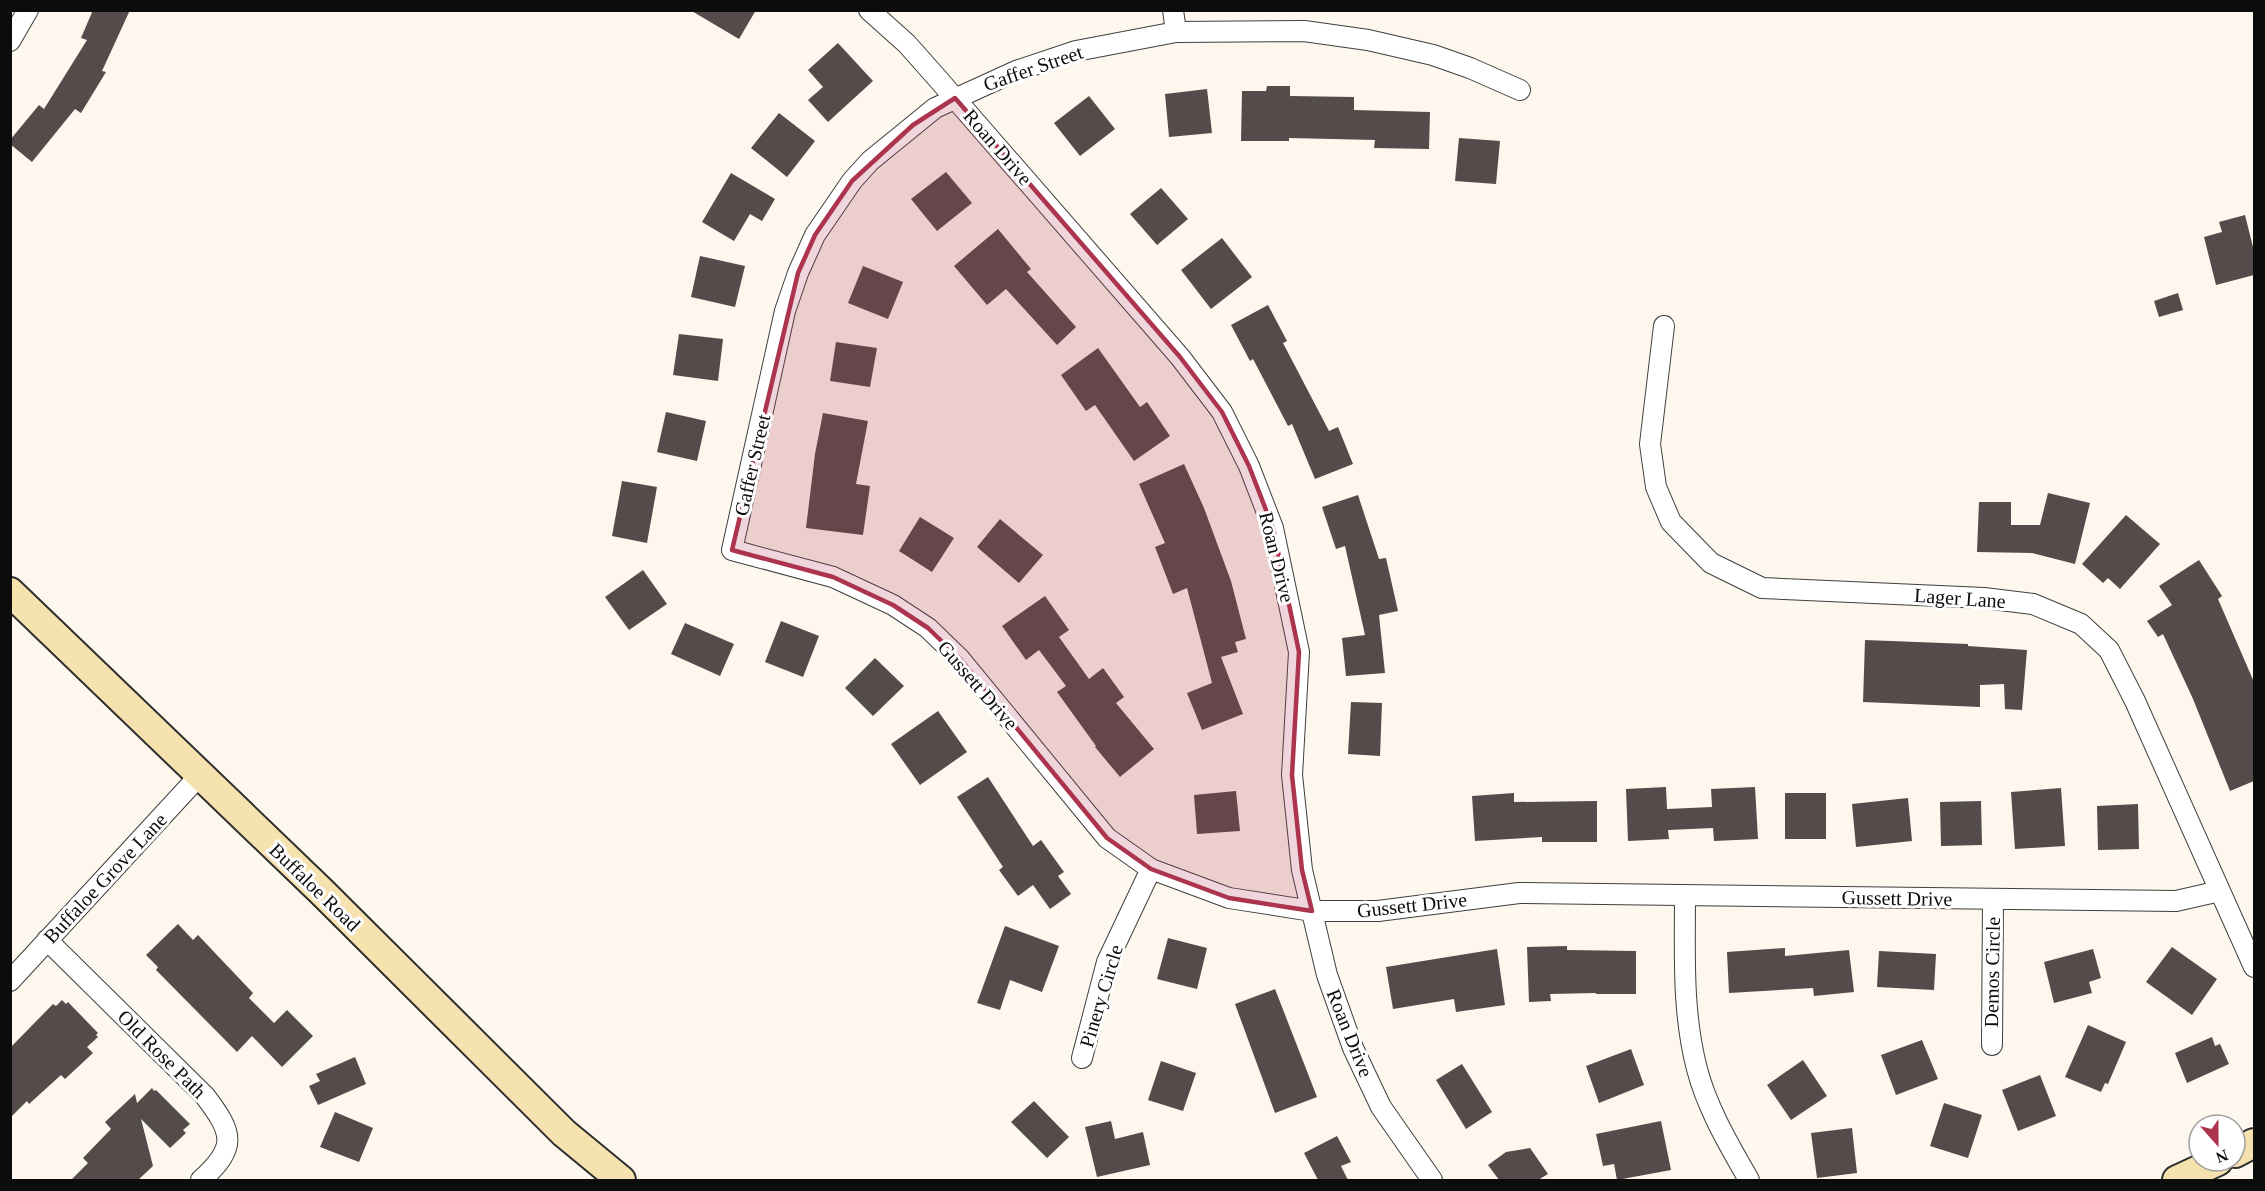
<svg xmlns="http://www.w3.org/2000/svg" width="2265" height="1191" font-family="'Times New Roman',serif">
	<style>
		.building { fill: #534c4a }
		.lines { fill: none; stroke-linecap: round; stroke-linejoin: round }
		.street-casing { stroke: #3f3f3f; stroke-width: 22 }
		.secondary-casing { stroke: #2e2e2e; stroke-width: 32 }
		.street { stroke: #fff; stroke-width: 20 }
		.secondary { stroke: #f6e2af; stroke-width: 28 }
		.marked { fill: #ac344e; fill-opacity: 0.2; stroke: #ac344e; stroke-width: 4.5; stroke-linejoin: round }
		.labels { text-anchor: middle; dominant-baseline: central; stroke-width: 6; stroke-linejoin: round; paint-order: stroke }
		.street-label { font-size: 20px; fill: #0c0c0c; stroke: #fff }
	</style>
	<rect width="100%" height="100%" fill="#fdf7ed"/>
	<path class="building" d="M93,10H130L102,71L106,72L81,113L75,109L32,162L10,144V140L39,105L44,109L87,40L81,38Z
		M690,10H756L739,39Z
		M838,43L873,81L828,122L808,100L823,87L808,70Z
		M1267,86H1290V96L1354,97V110L1430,112L1429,149L1374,148L1375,140L1289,138V141H1241L1242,91H1266Z
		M1207,89L1212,133L1169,137L1165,94Z
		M1089,96L1115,129L1080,156L1054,123Z
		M779,113L815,141L787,177L751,148Z
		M1459,138L1500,141L1496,184L1455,181Z
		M946,172L972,203L937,231L911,199Z
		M731,173L775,199L762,221L750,214L734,241L702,222Z
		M1161,188L1188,219L1157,245L1130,214Z
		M2245,215L2254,251V275L2216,285L2204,237L2222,232L2219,222Z
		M998,229L1031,269L1027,272L1076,327L1057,345L1006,289L987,305L954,266Z
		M1222,238L1252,277L1211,309L1181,270Z
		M700,256L745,266L735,307L691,297Z
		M863,266L903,282L888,319L848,303Z
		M2178,293L2183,310L2159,317L2154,301Z
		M1268,305L1287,341L1283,343L1329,431L1338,427L1353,464L1315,479L1292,424L1288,426L1253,359L1250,361L1231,325Z
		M679,334L723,339L718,381L673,375Z
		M836,342L877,348L870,387L830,381Z
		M1098,348L1140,407L1147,402L1170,436L1134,461L1095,405L1086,411L1061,375Z
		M666,412L706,421L697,461L657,452Z
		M823,413L868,421L856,484L870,486L863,535L806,528L815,454Z
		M1184,464L1204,508L1231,581L1246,639L1235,642L1238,652L1221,657L1243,714L1202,730L1187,693L1212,683L1187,588L1173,594L1155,547L1165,543L1139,484Z
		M622,481L657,487L647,543L612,536Z
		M2048,493L2090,503L2075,564L2032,553L1977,552L1979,502H2011V525H2040Z
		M1358,495L1379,559L1386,558L1398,611L1379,615L1385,673L1346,676L1342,638L1365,635L1345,546L1336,549L1322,507Z
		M2126,515L2160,544L2120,589L2108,578L2103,583L2082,564Z
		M920,517L954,538L932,572L899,551Z
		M1000,519L1043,555L1019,583L977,547Z
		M2199,560L2222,596L2218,599L2254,682V781L2230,791L2193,699L2163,634L2158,637L2147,621L2172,605L2159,586Z
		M643,570L667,604L629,630L605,597Z
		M1045,596L1069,630L1059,637L1089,679L1103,668L1124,697L1116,703L1154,749L1120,777L1095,747L1096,746L1057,692L1066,686L1039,650L1026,660L1002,626Z
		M781,621L819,636L803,677L765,662Z
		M685,623L734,644L720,676L671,654Z
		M1865,640L1968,644V646L2027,650L2022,710L2005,709L2004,684L1980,685V707L1863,702Z
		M875,658L904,686L873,716L845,688Z
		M1351,702L1382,703L1380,756L1348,754Z
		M938,711L967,752L920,785L891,744Z
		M988,777L1033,846L1041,840L1064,872L1058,876L1071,894L1050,909L1033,885L1018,896L999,870L1003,867L957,797Z
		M1666,787L1667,809L1712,807L1711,789L1755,787L1758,839L1714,841L1713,828L1668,830L1669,839L1628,841L1626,789Z
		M2061,788L2065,846L2015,849L2011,792Z
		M1236,791L1240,831L1197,834L1194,795Z
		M1514,793V802L1597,801V842H1542V837L1475,841L1472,796Z
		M1785,793H1826V839H1785Z
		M1908,798L1912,841L1856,847L1852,804Z
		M1981,801L1982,845L1941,846L1940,802Z
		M2138,804L2139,849L2098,850L2097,806Z
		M178,924L193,940L198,935L253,993L249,998L274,1023L287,1010L313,1036L282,1067L252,1036L237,1052L156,970L158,967L146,955Z
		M1005,926L1059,946L1042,992L1010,980L1000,1010L977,1003Z
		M1168,938L1207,948L1197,989L1157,979Z
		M1567,946V950L1636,951V994H1596V993L1550,994L1551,1001L1529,1002L1527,947Z
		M2172,947L2217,979L2192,1015L2146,982Z
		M1785,948V956L1849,950L1854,992L1814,996L1813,988L1729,993L1727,952Z
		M1497,949L1505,1005L1456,1012L1454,999L1393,1009L1386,967Z
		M2093,949L2101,978L2089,982L2092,993L2054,1003L2044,962Z
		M1879,951L1936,954L1934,990L1877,987Z
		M1275,989L1317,1097L1275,1113L1235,1004Z
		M62,1000L66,1004L68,1002L98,1033L96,1035L98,1037L87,1047L93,1053L65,1079L61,1075L29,1104L27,1101L10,1118V1048L53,1004L56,1006Z
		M2088,1025L2126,1042L2108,1084L2105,1083L2101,1092L2065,1077Z
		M2212,1037L2215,1046L2220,1044L2229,1064L2187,1083L2175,1053Z
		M1922,1040L1938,1079L1896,1095L1881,1055Z
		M1631,1049L1644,1085L1599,1103L1586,1066Z
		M355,1057L366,1084L318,1105L309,1086L320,1081L316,1074Z
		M1803,1060L1827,1096L1791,1120L1767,1085Z
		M1161,1061L1196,1073L1183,1111L1148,1100Z
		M1462,1064L1492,1112L1466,1129L1436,1080Z
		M2040,1075L2056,1116L2018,1131L2002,1090Z
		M152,1088L154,1091L156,1090L190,1124L183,1130L186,1133L170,1148L141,1119L153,1166L138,1180H71L88,1163L83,1158L111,1129L105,1122L135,1094L137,1103Z
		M1034,1101L1069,1137L1047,1158L1011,1122Z
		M1944,1103L1982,1115L1968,1158L1930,1146Z
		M335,1112L373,1128L359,1162L320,1147Z
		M1111,1121L1115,1139L1143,1132L1150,1165L1097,1177L1085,1127Z
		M1661,1121L1671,1170L1617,1180L1614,1164L1603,1166L1596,1134Z
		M1852,1128L1857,1173L1817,1178L1811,1133Z
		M1337,1136L1351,1162L1341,1166L1348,1180H1318L1304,1153Z
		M1530,1148L1548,1174L1538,1180H1499L1488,1165L1506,1152Z"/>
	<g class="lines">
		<defs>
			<path id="street" d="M869,10L907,44L938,79L1180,357L1222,412L1249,466L1273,528L1299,652L1292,775L1302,870L1327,975L1353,1048L1381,1107L1432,1180
				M1173,10L1176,32
				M10,41L28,10
				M1520,90L1470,68L1433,55L1368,40L1304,31L1176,32L1076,51L1016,71L935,108L870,161L852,181L815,235L798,273L785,311L732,550L833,577L893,605L928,628L960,659L1107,838L1151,869L1229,898L1312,911H1378L1519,893L2176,901L2220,891
				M1664,326L1650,444L1656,487L1671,522L1711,563L1762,588L1984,598L2033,604L2081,624L2109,650L2135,701L2254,967
				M1685,896C1685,953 1682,1012 1697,1069C1707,1108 1729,1145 1749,1180
				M47,940L205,1096C233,1133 238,1147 201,1180
				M10,981L200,775
				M1992,1045L1993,899
				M1082,1058L1107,962L1151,869"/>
			<path id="secondary" d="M10,592L322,892L564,1133L621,1180
				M2235,1153L2254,1143
				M2177,1180L2218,1161"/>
		</defs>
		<use href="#street" class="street-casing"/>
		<use href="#secondary" class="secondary-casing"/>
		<use href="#street" class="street"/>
		<use href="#secondary" class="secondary"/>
	</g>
	<path class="marked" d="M955,98L1180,357L1222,412L1249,466L1273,528L1299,652L1292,775L1302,870L1312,911L1229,898L1151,869L1107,838L960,659L928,628L893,605L833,577L732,550L798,273L815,235L852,181L913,125Z"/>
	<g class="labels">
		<g class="street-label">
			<text transform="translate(1033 68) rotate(-19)">Gaffer Street</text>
			<text transform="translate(998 147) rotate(49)">Roan Drive</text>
			<text transform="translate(752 465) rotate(-77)">Gaffer Street</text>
			<text transform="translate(1277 557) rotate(76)">Roan Drive</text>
			<text transform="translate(1960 598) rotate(4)">Lager Lane</text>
			<text transform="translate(978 685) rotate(49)">Gussett Drive</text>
			<text transform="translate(105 878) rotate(-47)">Buffaloe Grove Lane</text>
			<text transform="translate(315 887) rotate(44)">Buffaloe Road</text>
			<text transform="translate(1897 898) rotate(1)">Gussett Drive</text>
			<text transform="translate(1412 905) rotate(-6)">Gussett Drive</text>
			<text transform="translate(1992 972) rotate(-89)">Demos Circle</text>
			<text transform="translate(1101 996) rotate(-73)">Pinery Circle</text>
			<text transform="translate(1350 1033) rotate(68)">Roan Drive</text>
			<text transform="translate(162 1054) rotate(45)">Old Rose Path</text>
		</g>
	</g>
	<rect width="2265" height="1191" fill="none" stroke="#0c0c0c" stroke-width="24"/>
	<g transform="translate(2217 1143) rotate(159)"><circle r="28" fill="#ffffff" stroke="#9e9e9e" stroke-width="1.5"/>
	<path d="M0-4.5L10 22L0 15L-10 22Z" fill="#ac344e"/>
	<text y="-9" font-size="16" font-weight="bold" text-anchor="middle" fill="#0c0c0c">N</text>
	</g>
</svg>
